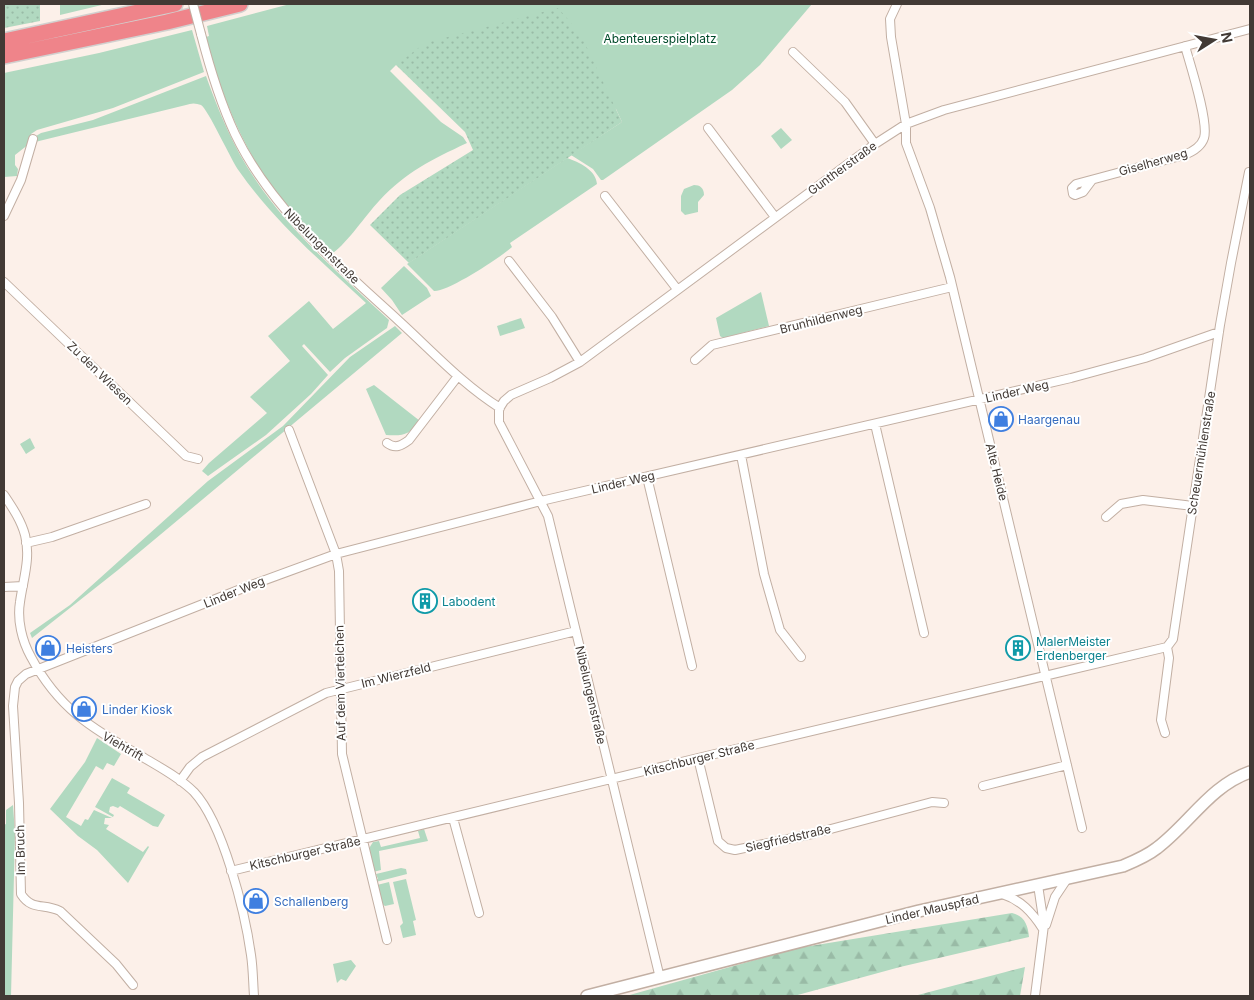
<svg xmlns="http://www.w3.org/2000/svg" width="1254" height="1000" font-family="Inter,sans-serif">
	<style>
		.green { fill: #b1d9c0 }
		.forest { fill: url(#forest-firs) }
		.garden { fill: url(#garden-dots) }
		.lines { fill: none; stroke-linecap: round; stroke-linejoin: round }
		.street-casing { stroke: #c2afa3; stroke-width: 10 }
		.secondary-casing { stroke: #c2afa3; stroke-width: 14 }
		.highway-casing { stroke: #d2d0cf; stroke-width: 18 }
		.street { stroke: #fff; stroke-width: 8 }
		.secondary { stroke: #fff; stroke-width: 11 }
		.highway { stroke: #ef848a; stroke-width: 15 }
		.street-bridge-casing { stroke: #c2afa3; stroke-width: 10; stroke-linecap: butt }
		.street-bridge { stroke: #fff; stroke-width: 8 }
		.labels { text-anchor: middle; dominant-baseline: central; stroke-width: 4; stroke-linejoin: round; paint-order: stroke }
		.park-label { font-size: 12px; fill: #004a2a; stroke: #fff }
		.street-label { font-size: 12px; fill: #423a35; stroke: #fff }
		.shop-label { font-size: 12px; fill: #366cbe; stroke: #fff; text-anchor: start }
		.culture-label { font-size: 12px; fill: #0d838f; stroke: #fff; text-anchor: start }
	</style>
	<defs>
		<pattern id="forest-firs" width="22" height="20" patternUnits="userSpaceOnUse" patternTransform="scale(1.25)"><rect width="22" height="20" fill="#b1d9c0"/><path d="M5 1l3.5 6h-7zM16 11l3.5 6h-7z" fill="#99bba6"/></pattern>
		<pattern id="garden-dots" width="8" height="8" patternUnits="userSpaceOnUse" patternTransform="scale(1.25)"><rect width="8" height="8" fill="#b1d9c0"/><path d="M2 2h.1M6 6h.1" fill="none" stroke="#99bba6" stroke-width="1.8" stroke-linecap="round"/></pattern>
	</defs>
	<rect width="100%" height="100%" fill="#fcf0e9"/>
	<path class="green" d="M60,4H106L60,15Z
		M290,4H812L760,65L732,90L603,180H601L593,169L571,155L622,122L616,109L396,65L390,71L441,122L463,137L467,143C431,160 407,171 379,201C365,216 348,242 333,253C318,239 303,225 290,210C247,160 222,100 206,37L209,36L207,26Z
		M192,30L204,72L113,108L37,130L31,134L29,144L15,155V165L18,169L17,176L4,177V73L99,53Z
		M206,76C219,112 233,147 255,179C291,233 342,276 389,320L387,328L345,358L330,372L304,344L302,346L328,375L311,394L266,435L208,476L202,471L209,463L267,413L250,397L290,361L268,336L309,301L333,329L366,303C321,261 275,222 239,171C231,160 208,109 201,105C196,103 191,103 186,105L35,142L36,136L41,133L93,120Z
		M781,128L792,140L781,149L771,136Z
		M567,158C579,162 596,170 597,184L510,243L512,247C501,257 448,292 434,291L407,264Z
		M694,185C700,185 704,188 704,195L698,202V212L685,215L681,211V196L684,189Z
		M404,266L427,288L431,296L402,315L392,300L381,288Z
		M761,292L769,326L723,338L720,336L716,318Z
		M521,318L525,328L500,336L497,326Z
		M395,326L402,333L118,570L32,638L30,633L70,605L208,481L283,426L350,357Z
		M374,385L420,421C409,435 404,436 386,435L366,389Z
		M30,438L35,448L26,454L20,444Z
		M97,738L121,754L114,766L107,763L103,770L96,766L66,817L81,826L85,819L88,820L94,810L112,818H105L104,824L109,825L106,829L143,852L148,846L149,847L128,883L97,850L78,836L50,809L85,762Z
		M112,778L130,788L127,793L165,815L158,827L153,826L120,806L118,808L113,806L110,807L109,812L114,815L113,817L95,807Z
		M13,805L15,834L11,996H4V825L6,824V810Z
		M424,829L428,841L379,851L381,870L373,872L368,850L373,842L379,841L381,847L420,838L418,831Z
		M401,868L406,869L407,874L376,882L375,880L378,879L376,874Z
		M406,879L416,920L413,921L416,935L403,938L400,926L403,923L393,882Z
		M389,882L394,904L385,906L381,903L377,885Z
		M351,960L356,966L346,981L341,979L337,983L333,964Z"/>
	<path class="forest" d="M1012,913C1025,916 1028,926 1029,937L900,967L794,996H626L798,948Z
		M1025,967L1020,996H914Z"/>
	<path class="garden" d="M4,4H40V21L4,28Z
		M558,8L580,33L622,122L409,263L370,225L400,195L473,150L465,132L396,65L425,43Z"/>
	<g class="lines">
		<defs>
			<path id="street" d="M897,4L890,19L891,37L906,124V143L930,208L950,277L1082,828
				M201,34C210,69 220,102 235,134C271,209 339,266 399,321C432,351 462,384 500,408
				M793,52L845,102L875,144
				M708,128L775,217
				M1092,180L1083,192L1075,195L1073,194L1072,188L1076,184L1184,155C1192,152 1201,147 1204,138C1209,122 1190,64 1185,46
				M605,196L677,289
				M4,216L21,180L33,139
				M509,261L552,317L580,362
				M4,282L186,456L198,459
				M695,360L712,345L952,287
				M875,424L924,633
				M289,430L336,554L339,571L342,754L387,940
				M387,443C395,449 401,446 409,440L458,376
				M741,455L764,574L780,630L801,657
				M647,477L692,666
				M4,495C12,507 21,520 25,535C31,558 23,580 20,602C17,620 22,641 31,657C58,708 92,729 141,756C159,767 179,777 194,792C223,823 245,912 251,955C253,968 253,982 254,996
				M1106,517L1121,504L1143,500L1193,506
				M26,543L52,537L146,504
				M4,587L23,586
				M1167,647L1173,639L1176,619L1220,325L1231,263L1249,172
				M1165,733L1161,720L1169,658L1167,647
				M698,758L718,841L726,848L735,850L812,834L932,802L944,803
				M180,781L190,767L202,757L326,693L576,631
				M983,786L1067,765
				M453,818L479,913
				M231,871L698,758L1167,647
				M1002,894C1021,900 1032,912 1043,929
				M1046,925L1055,897L1067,879
				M660,978L548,516L499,422V409L504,401L511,395L550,378L580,362L875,144L906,124L944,110L1250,29
				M133,985L116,964L60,911C43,903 32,911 21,894L19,803L13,706L15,687L18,681L26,674L246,587L336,554L541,501L1071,378L1145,358L1219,332
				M1035,996L1044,925L1038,885"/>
			<path id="secondary" d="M587,996L919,911L1123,866C1135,861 1147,856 1157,848C1190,823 1210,786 1250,772"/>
			<path id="highway" d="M4,41L175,4
				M4,56L167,22L240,4"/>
		</defs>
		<use href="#street" class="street-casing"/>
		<use href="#secondary" class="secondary-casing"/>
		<use href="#highway" class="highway-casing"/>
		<use href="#street" class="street"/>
		<use href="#secondary" class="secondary"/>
		<use href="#highway" class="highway"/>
		<defs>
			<path id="street-bridge" d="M193,4L201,34"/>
		</defs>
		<use href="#street-bridge" class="street-bridge-casing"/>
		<use href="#street-bridge" class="street-bridge"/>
	</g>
	<defs>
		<symbol id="shop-ring" viewBox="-11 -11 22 22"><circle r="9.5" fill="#fff" stroke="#3f7fe0" stroke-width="1.5"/><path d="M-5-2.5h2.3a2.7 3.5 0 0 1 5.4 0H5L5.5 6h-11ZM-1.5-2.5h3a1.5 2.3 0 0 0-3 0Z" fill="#3f7fe0"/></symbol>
		<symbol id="building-ring" viewBox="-11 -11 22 22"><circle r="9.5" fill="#fff" stroke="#0f9aa8" stroke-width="1.5"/><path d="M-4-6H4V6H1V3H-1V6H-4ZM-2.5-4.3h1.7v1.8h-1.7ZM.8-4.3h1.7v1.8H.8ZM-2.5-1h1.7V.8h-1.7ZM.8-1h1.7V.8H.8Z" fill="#0f9aa8"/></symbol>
	</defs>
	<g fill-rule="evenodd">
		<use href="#shop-ring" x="987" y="405" width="28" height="28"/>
		<use href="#building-ring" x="411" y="587" width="28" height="28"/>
		<use href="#shop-ring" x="34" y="634" width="28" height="28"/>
		<use href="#building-ring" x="1004" y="634" width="28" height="28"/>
		<use href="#shop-ring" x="70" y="695" width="28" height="28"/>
		<use href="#shop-ring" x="242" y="887" width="28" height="28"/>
	</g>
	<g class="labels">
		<g class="park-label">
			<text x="660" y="38">Abenteuerspielplatz</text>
		</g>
		<g class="street-label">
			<text transform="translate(1153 162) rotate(-16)">Giselherweg</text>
			<text transform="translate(842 168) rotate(-36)">Guntherstraße</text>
			<text transform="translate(322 246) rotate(45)">Nibelungenstraße</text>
			<text transform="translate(821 319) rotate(-14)">Brunhildenweg</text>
			<text transform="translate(100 373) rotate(44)">Zu den Wiesen</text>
			<text transform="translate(1017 391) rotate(-13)">Linder Weg</text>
			<text transform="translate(1201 453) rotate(-81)">Scheuermühlenstraße</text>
			<text transform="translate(997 472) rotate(76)">Alte Heide</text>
			<text transform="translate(623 482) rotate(-13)">Linder Weg</text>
			<text transform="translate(234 592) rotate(-22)">Linder Weg</text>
			<text transform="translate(396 675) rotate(-14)">Im Wierzfeld</text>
			<text transform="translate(340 683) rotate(-91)">Auf dem Viertelchen</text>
			<text transform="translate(591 695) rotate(77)">Nibelungenstraße</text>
			<text transform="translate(123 746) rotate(30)">Viehtrift</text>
			<text transform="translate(699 758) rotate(-14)">Kitschburger Straße</text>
			<text transform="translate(788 838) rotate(-13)">Siegfriedstraße</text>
			<text transform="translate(20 850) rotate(-91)">Im Bruch</text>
			<text transform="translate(305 853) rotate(-13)">Kitschburger Straße</text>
			<text transform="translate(932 909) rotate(-13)">Linder Mauspfad</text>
		</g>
		<g class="shop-label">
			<text x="1018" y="419">Haargenau</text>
			<text x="66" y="648">Heisters</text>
			<text x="102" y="709">Linder Kiosk</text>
			<text x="274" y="901">Schallenberg</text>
		</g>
		<g class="culture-label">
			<text x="442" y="601">Labodent</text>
			<text x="1036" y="641">MalerMeister<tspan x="1036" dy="14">Erdenberger</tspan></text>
		</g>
	</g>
	<rect width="1254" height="1000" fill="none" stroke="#423a35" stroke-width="10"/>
	<g transform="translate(1214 40) rotate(79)" stroke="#ffffff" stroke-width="4" paint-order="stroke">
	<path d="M0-4L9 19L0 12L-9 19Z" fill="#423a35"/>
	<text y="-8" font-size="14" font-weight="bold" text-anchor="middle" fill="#423a35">N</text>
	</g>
</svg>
